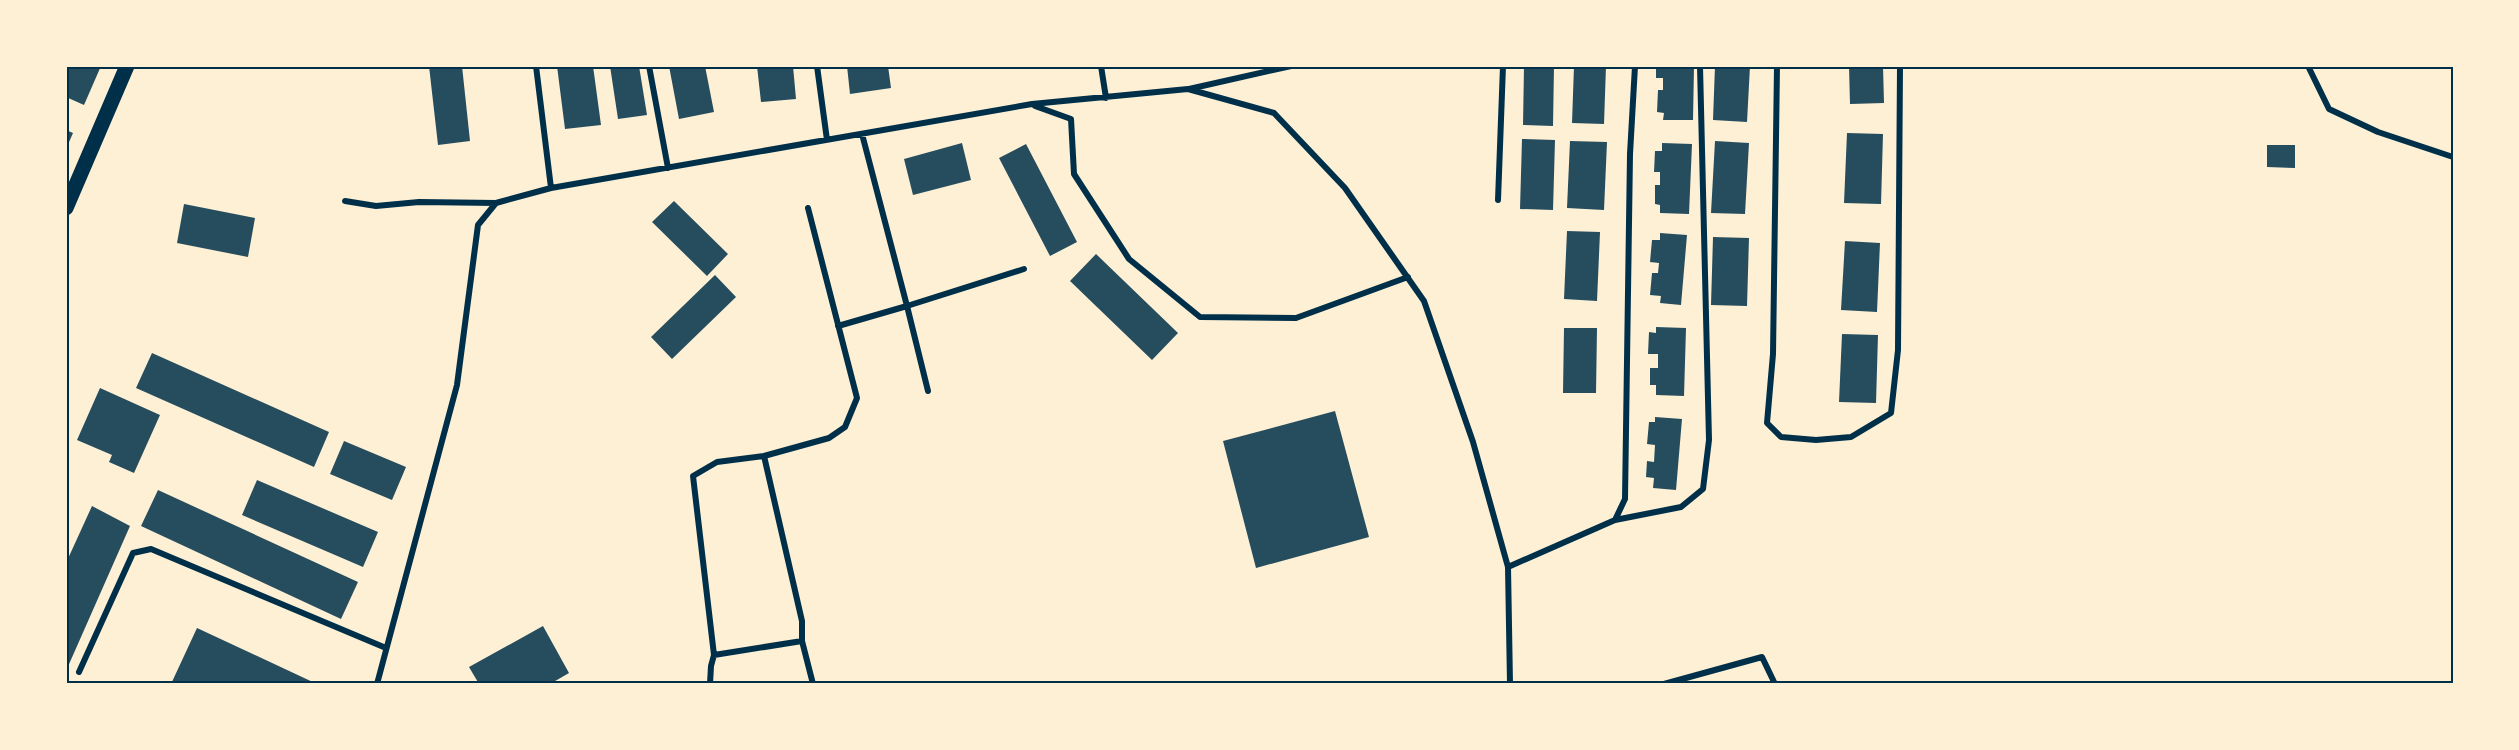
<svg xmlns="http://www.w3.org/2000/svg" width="2519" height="750" font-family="Overpass,sans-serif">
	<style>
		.building { fill: #264d5e }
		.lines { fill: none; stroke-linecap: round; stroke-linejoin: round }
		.minor { stroke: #003049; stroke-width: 6 }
		.trunk { stroke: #003049; stroke-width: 15 }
		.neatline { fill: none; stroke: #003049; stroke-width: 2 }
	</style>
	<rect width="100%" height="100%" fill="#fdf0d5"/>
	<path class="building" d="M66,66H101L84,105L66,97Z
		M429,66H462L470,141L438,145Z
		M557,66H593L601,125L565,129Z
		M610,66H639L647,115L618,119Z
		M669,66H705L714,112L679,119Z
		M757,66H793L796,99L761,102Z
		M847,66H888L891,88L850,94Z
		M1524,66H1554L1553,126L1523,125Z
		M1574,66H1606L1604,124L1572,123Z
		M1656,66H1694L1693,120H1663L1664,113L1657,112L1658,90H1663V78H1656Z
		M1715,66H1750L1747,122L1713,120Z
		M1849,66H1883L1884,103L1850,104Z
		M66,130L73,133L66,149Z
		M1847,133L1883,134L1881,204L1844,203Z
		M1522,139L1555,140L1553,210L1520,209Z
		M1570,141L1607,142L1604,210L1567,208Z
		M1715,141L1749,143L1745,214L1711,213Z
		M962,143L971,180L913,195L904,159Z
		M1662,143L1692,144L1689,214L1660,213V205L1655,204V185H1660V172H1654L1655,151H1662Z
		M1026,144L1077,242L1050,256L999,158Z
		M2267,145H2295V168L2267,167Z
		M674,201L728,254L707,276L652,222Z
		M184,204L255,218L248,257L177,243Z
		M1567,231L1600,232L1597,301L1564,299Z
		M1660,233L1687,235L1681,305L1660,303L1661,296L1650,295L1652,273H1658L1659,263L1650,262L1652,240H1660Z
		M1713,237L1749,238L1747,306L1711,305Z
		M1845,241L1880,243L1877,312L1841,310Z
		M1096,254L1178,333L1152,360L1070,281Z
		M715,275L736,297L672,359L651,337Z
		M1656,327L1686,328L1684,396L1656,395V385H1650V368H1658V354H1648L1649,332L1656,333Z
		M1564,328H1597L1596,393H1563Z
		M1842,334L1878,335L1876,403L1839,402Z
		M152,353L329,432L314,467L136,388Z
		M100,388L160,415L134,473L109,462L112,455L77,440Z
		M1335,411L1369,537L1256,568L1223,441Z
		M1655,417L1682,419L1676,490L1653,488L1654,478L1646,477L1647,461L1654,462L1655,445L1647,444L1649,422H1655Z
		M344,441L406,467L392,500L330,474Z
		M257,480L378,532L363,567L242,515Z
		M158,490L358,582L341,619L141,526Z
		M92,506L130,526L66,671V563Z
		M543,626L569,673L550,684H479L469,667Z
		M197,628L317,684H171Z"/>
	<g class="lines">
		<path class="minor" d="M536,66L551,188
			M649,66L668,168
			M817,66L827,140
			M1101,66L1106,98
			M1777,66L1773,354L1767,423L1781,437L1816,440L1851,437L1891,413L1898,350L1900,66
			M2308,66L2329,109L2378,132L2453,157
			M1189,89L1291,66
			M1035,106L1071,119L1074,174L1129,259L1200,317L1296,318L1408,277
			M862,134L907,306L1024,269
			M1498,200L1503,66
			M345,201L376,206L419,202L496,203
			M838,326L907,306L928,391
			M764,456L829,438L845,427L857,398L808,208
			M1615,520L1681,507L1703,489L1709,440L1700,66
			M1508,567L1615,520L1625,499L1630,154L1635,66
			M714,655L802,641
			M79,672L133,553L151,549L386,648
			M377,684L457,385L478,225L496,203L551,188L1032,104L1188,89L1274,113L1345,188L1424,301L1473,442L1508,567L1510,684
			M710,684L711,666L714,655L693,476L717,462L764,456L802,621V641L813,684
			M1664,684L1762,657L1775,684"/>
		<path class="trunk" d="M66,208L127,66"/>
	</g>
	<rect width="2519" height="750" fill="none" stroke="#fdf0d5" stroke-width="135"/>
	<rect x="68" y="68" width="2384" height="614" class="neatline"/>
</svg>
